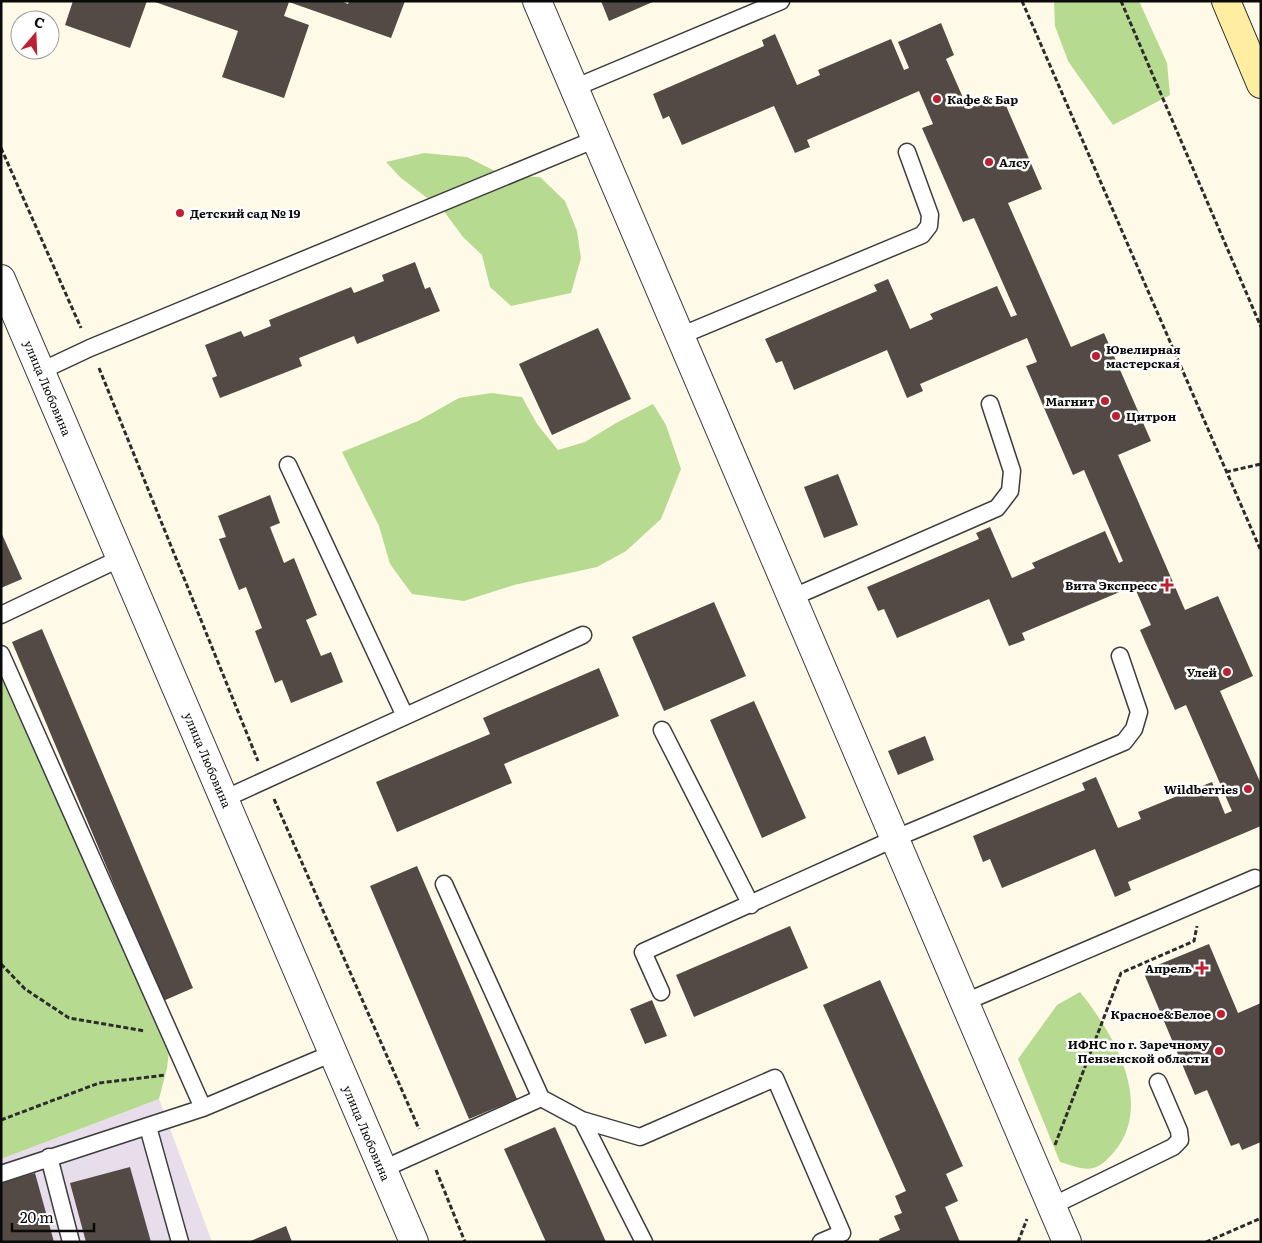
<svg xmlns="http://www.w3.org/2000/svg" width="1262" height="1243" font-family="Literata,serif">
	<style>
		.industrial { fill: #e8ddea }
		.forest { fill: #b6da90 }
		.building { fill: #534a46 }
		.lines { fill: none; stroke-linecap: round; stroke-linejoin: round }
		.service-casing { stroke: #3d3d3d; stroke-width: 19 }
		.minor-casing { stroke: #3d3d3d; stroke-width: 30 }
		.secondary-casing { stroke: #2c2c2c; stroke-width: 30 }
		.path { stroke: #2c2c2c; stroke-width: 3; stroke-dasharray: 5 2.5; stroke-linecap: butt }
		.service { stroke: #fff; stroke-width: 16 }
		.minor { stroke: #fff; stroke-width: 28 }
		.secondary { stroke: #ffeea2; stroke-width: 28 }
		.poi-dot { fill: #bc2032; stroke: #fff; stroke-width: 2 }
		.labels { text-anchor: middle; dominant-baseline: central; stroke-width: 5; stroke-linejoin: round; paint-order: stroke }
		.poi-label { font-size: 12px; font-weight: bold; fill: #0a0a0a; stroke: #fff; text-anchor: end }
		.street-label { font-size: 12px; fill: #0a0a0a; stroke: #fff }
	</style>
	<rect width="100%" height="100%" fill="#fff9e7"/>
	<path class="industrial" d="M159,1099L212,1242H1V1159Z"/>
	<path class="forest" d="M1054,1H1139L1167,63L1170,95L1113,125L1068,61L1055,26Z
		M424,153L467,157L505,176L540,177L565,201L577,231L581,258L571,293L511,306L490,287L482,255L463,237L443,210L401,178L386,162Z
		M491,393L522,397L537,424L558,450L585,442L616,423L653,404L666,425L681,469L661,519L626,551L597,567L514,585L464,601L412,594L390,564L379,526L342,452L418,421L459,398Z
		M1,657L171,1036L167,1068L159,1099L1,1159Z
		M1080,992C1113,1033 1155,1103 1114,1152C1095,1175 1086,1170 1060,1162L1018,1059L1057,1005Z"/>
	<path class="building" d="M73,1H147L130,48L65,25Z
		M341,1L348,4L349,1H405L391,38L289,2L284,16L309,25L284,98L222,77L238,31L155,2Z
		M601,1H655L609,21Z
		M941,23L954,55L946,59L968,109L1001,94L1042,189L1008,203L1071,347L1104,333L1151,441L1118,455L1185,610L1218,596L1253,676L1220,691L1261,784V826L1128,882L1131,890L1115,897L1095,849L1002,888L990,859L983,862L973,836L1085,790L1082,783L1096,777L1118,828L1141,819L1138,812L1212,782L1225,814L1232,811L1186,705L1175,710L1140,630L1151,625L1134,586L1022,633L1025,640L1009,646L989,599L897,638L884,609L878,611L867,587L979,539L976,533L990,527L1012,578L1035,568L1032,563L1105,531L1119,563L1123,561L1084,470L1073,475L1026,366L1037,362L1027,338L920,384L923,391L907,398L887,350L794,390L782,361L776,363L765,339L877,291L874,285L888,279L910,329L933,319L930,314L997,286L1011,317L1017,315L974,218L963,222L922,128L933,124L919,91L807,140L810,147L795,153L774,106L682,145L669,116L663,119L653,94L764,46L762,40L775,34L797,85L820,75L818,70L891,39L904,70L909,68L898,42Z
		M415,262L425,289L430,287L440,311L357,344L354,336L299,358L302,366L220,398L212,378L217,376L205,345L241,331L244,337L271,326L269,320L351,287L354,293L384,281L382,275Z
		M598,328L631,399L552,435L519,364Z
		M838,474L858,525L824,538L804,487Z
		M270,495L280,523L270,527L284,563L294,558L317,615L306,620L321,656L331,652L343,682L291,703L282,680L275,683L255,631L262,628L246,587L239,590L219,539L226,537L218,516Z
		M1,532L22,579L1,588Z
		M714,602L746,676L664,711L632,637Z
		M42,629L193,988L163,1001L12,642Z
		M599,668L619,716L504,764L512,783L397,832L376,782L490,734L483,718Z
		M754,701L806,818L762,838L710,720Z
		M925,736L934,760L898,775L888,751Z
		M417,866L517,1099L469,1119L370,886Z
		M790,926L808,968L694,1017L676,975Z
		M1209,944L1238,1013L1261,1003V1142L1242,1150L1239,1143L1231,1146L1207,1090L1195,1095L1143,971Z
		M880,980L963,1166L946,1174L958,1201L945,1207L960,1242H880L879,1239L900,1230L894,1216L902,1213L895,1196L906,1191L823,1005Z
		M652,1000L667,1036L645,1044L630,1009Z
		M555,1127L606,1242H546L504,1149Z
		M130,1167L151,1242H86L70,1183Z
		M35,1173L54,1242H2L1,1182Z
		M286,1226L292,1242H248Z"/>
	<g class="lines">
		<defs>
			<path id="service" d="M574,88L781,1
				M680,336L922,235L929,226L930,215L907,152
				M41,371L90,348L596,139
				M288,465L405,716
				M791,598L997,508L1010,491L1012,471L990,404
				M1,615L121,558
				M1,654L203,1108
				M662,730L751,905
				M224,799L583,635
				M661,992L643,952L896,838L1124,742L1134,729L1139,712L1120,656
				M965,1002L1255,878
				M541,1098L582,1120L640,1137L775,1078L842,1233L821,1242
				M582,1120L644,1242
				M148,1127L180,1242
				M49,1157L71,1242
				M383,1169L541,1098L444,884
				M1,1174L203,1108L333,1053
				M1052,1206L1173,1147L1180,1140L1179,1131L1158,1082"/>
			<path id="minor" d="M537,1L1067,1242
				M1,279L414,1242"/>
			<path id="secondary" d="M1226,1L1261,84"/>
		</defs>
		<use href="#service" class="service-casing"/>
		<use href="#minor" class="minor-casing"/>
		<use href="#secondary" class="secondary-casing"/>
		<path class="path" d="M1022,1L1261,551
			M1121,1L1261,327
			M1,148L81,328
			M99,368L258,761
			M1226,472L1261,464
			M274,799L419,1129
			M1,964L25,989L69,1018L145,1031
			M1,1120L99,1083L166,1075
			M1055,1145L1121,973L1194,941L1197,926
			M436,1170L465,1242
			M1018,1242L1027,1219
			M1206,1242L1261,1218"/>
		<use href="#service" class="service"/>
		<use href="#minor" class="minor"/>
		<use href="#secondary" class="secondary"/>
	</g>
	<g class="poi-dot">
		<circle cx="937" cy="99" r="5"/>
		<circle cx="989" cy="162" r="5"/>
		<circle cx="180" cy="213" r="5"/>
		<circle cx="1096" cy="356" r="5"/>
		<circle cx="1105" cy="401" r="5"/>
		<circle cx="1116" cy="416" r="5"/>
		<path d="M1164.5 577.5h5v5h5v5h-5v5h-5v-5h-5v-5h5z"/>
		<circle cx="1227" cy="672" r="5"/>
		<circle cx="1248" cy="789" r="5"/>
		<path d="M1199.5 960.5h5v5h5v5h-5v5h-5v-5h-5v-5h5z"/>
		<circle cx="1221" cy="1014" r="5"/>
		<circle cx="1219" cy="1051" r="5"/>
	</g>
	<g class="labels">
		<g class="poi-label">
			<text x="947" y="99" text-anchor="start">Кафе &amp; Бар</text>
			<text x="999" y="162" text-anchor="start">Алсу</text>
			<text x="190" y="213" text-anchor="start">Детский сад № 19</text>
			<text x="1106" y="349" text-anchor="start">Ювелирная<tspan x="1106" dy="14">мастерская</tspan></text>
			<text x="1095" y="401">Магнит</text>
			<text x="1126" y="416" text-anchor="start">Цитрон</text>
			<text x="1157" y="585">Вита Экспресс</text>
			<text x="1217" y="672">Улей</text>
			<text x="1238" y="789">Wildberries</text>
			<text x="1192" y="968">Апрель</text>
			<text x="1211" y="1014">Красное&amp;Белое</text>
			<text x="1209" y="1044">ИФНС по г. Заречному<tspan x="1209" dy="14">Пензенской области</tspan></text>
		</g>
		<g class="street-label">
			<text transform="translate(48 388) rotate(67)">улица Любовина</text>
			<text transform="translate(208 760) rotate(67)">улица Любовина</text>
			<text transform="translate(367 1133) rotate(67)">улица Любовина</text>
		</g>
	</g>
	<rect width="1262" height="1243" fill="none" stroke="#0a0a0a" stroke-width="5"/>
	<g transform="translate(35 35) rotate(19)"><circle r="24" fill="#ffffff" stroke="#9d9d9d"/>
	<path d="M0-4L9 19L0 12L-9 19Z" fill="#bc2032"/>
	<text y="-8" font-size="14" font-weight="bold" text-anchor="middle" fill="#0a0a0a">С</text>
	</g>
	<path d="M12 1223v8h82v-8" fill="none" stroke="#0a0a0a" stroke-width="2.5"/>
	<text x="20" y="1223" font-size="15" fill="#0a0a0a" stroke="#ffffff" stroke-width="4" paint-order="stroke">20 m</text>
</svg>
